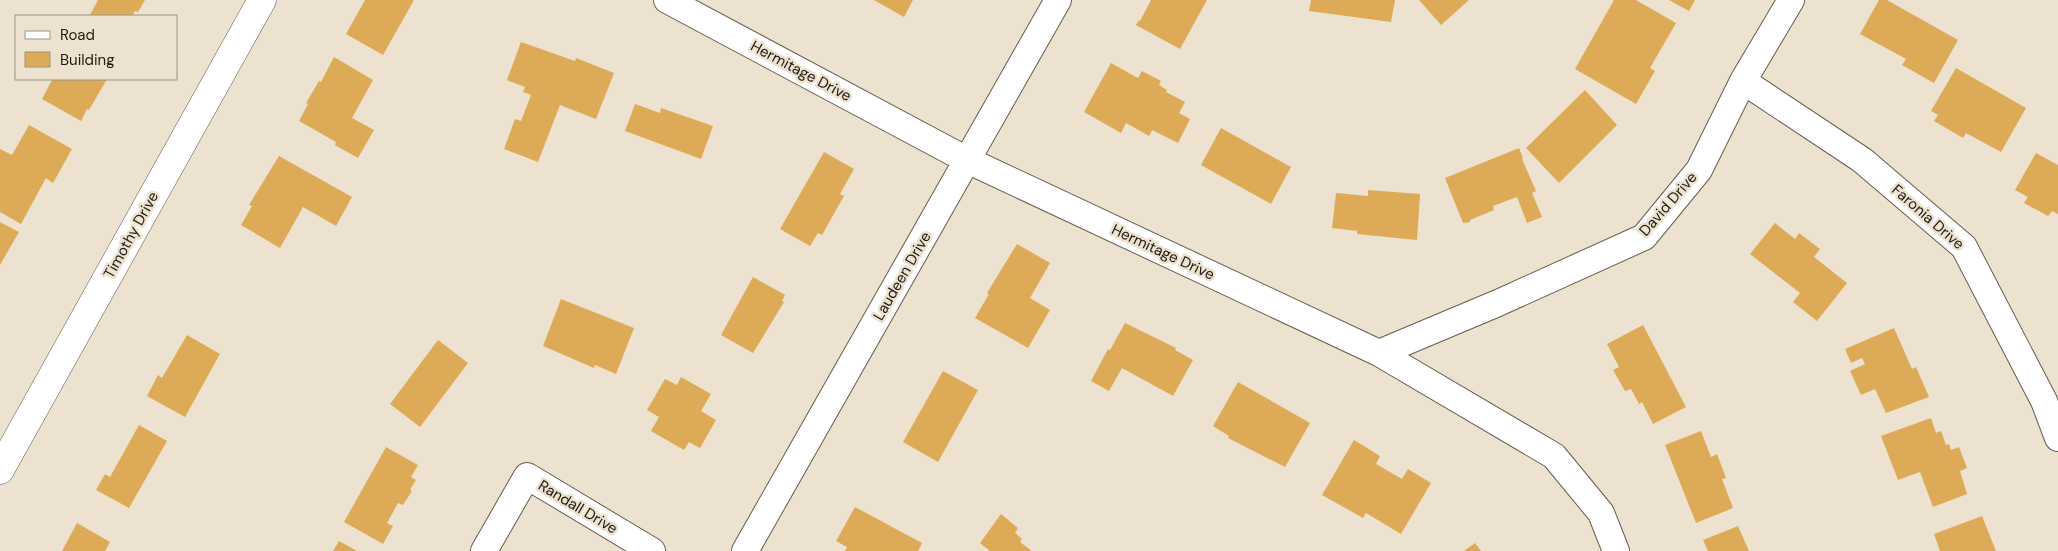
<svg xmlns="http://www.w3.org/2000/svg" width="2058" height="551" font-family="'DM Sans',sans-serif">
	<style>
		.building { fill: #ddab57 }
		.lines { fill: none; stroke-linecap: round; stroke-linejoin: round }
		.minor-casing { stroke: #665d4d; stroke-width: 28 }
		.tertiary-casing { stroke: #665d4d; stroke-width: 29 }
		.minor { stroke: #fff; stroke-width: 26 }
		.tertiary { stroke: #fff; stroke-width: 28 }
		.labels { text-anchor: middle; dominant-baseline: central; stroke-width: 5; stroke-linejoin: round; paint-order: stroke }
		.street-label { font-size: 15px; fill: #1d1a13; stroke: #ece2cf }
	</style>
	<rect width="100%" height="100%" fill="#ece2cf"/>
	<path class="building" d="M98,0H145L138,12L135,11L132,16H93L90,15Z
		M365,0H414L383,55L346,34Z
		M874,0H913L904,17Z
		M1151,0H1207L1180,49L1136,25L1139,20L1140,21Z
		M1311,0H1395L1391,22L1309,11Z
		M1419,0H1469L1441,25Z
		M1614,0H1636L1676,23L1650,68L1655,71L1636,104L1575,69Z
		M1669,0H1695L1689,11Z
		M1879,0H1887L1958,40L1934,83L1902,65L1906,59L1860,34Z
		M521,42L575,61L576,58L614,73L596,119L560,105L538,162L504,149L515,119L521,121L531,95L523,92L525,87L507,80Z
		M334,57L373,80L352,118L374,130L358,158L335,145L336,142L299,121L308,104L306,103L319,81L321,82Z
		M1111,63L1138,78L1142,71L1161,81L1159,85L1167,90L1166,92L1185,102L1179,113L1190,119L1178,143L1152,130L1149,136L1126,123L1121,133L1084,112Z
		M1956,68L2026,108L2001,152L1966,133L1963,138L1934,121L1938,115L1931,111Z
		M50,79H107L89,110L87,109L81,121L42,99L52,80Z
		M1585,90L1617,125L1559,183L1526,148Z
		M635,104L660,113L661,108L713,126L701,159L625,131Z
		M29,125L72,149L53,183L46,178L21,224L0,212V149L12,155Z
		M1221,128L1291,167L1271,204L1201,165Z
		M1519,148L1523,158L1522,159L1536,191L1532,193L1542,217L1527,223L1517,197L1493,206L1494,210L1470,220V222L1463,223L1445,178Z
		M824,152L854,169L840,194L844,196L822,235L818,233L810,246L780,229Z
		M2036,153L2058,165V214L2052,211L2048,216L2024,203L2028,197L2015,190Z
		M279,156L352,197L336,226L303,207L280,248L241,225L252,206L249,205Z
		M1368,190L1420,194L1417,240L1357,234V231L1332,228L1336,193L1368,196Z
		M0,222L19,232L0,265Z
		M1775,223L1795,239L1799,233L1820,249L1814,257L1847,283L1817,321L1793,302L1800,293L1750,254Z
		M1017,244L1050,263L1030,298L1050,310L1028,348L975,318L989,294L987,293Z
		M753,277L785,295L782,301L784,302L753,353L721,335Z
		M561,299L634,328L616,374L595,365L594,368L543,346Z
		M1125,323L1176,348L1175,350L1193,360L1173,396L1122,368L1109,391L1091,381L1108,349L1110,350Z
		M1643,325L1686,407L1653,424L1642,402L1639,404L1631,389L1625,391L1613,370L1619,367L1607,344Z
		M1894,328L1912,369L1916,367L1929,397L1886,413L1875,389L1861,395L1850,371L1865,364L1862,358L1851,363L1845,349Z
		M187,335L220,354L185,417L147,396L158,375L162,378Z
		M438,340L468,363L420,427L390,404Z
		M943,371L978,390L938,462L903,442Z
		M681,377L711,394L701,411L716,420L700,448L689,442L684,450L651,431L659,417L647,410L665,379L677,385Z
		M1238,382L1310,423L1285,467L1228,438L1229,436L1213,426Z
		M1931,418L1936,433L1941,431L1946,445L1949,444L1951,450L1959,447L1967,468L1960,471L1967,494L1933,507L1920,472L1898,480L1881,436Z
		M139,425L167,441L129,508L96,490L105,474L110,477Z
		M1701,431L1711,457L1717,454L1726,478L1722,479L1733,508L1696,523L1665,445Z
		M1354,440L1380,456L1376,464L1402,479L1408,469L1431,483L1401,534L1366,513L1363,518L1322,495Z
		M386,447L418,465L411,477L416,480L410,490L412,491L403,505L398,503L387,523L393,526L383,544L344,522Z
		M855,507L922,543L918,551H845L847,547L836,541Z
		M1001,514L1018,528L1015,533L1022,539L1020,542L1032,551H990L980,543Z
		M1982,516L1996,551H1940L1934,534Z
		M77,523L110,542L105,551H62Z
		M1738,526L1749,551H1708L1703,540Z
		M339,541L357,551H333Z
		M1475,543L1481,551H1464Z"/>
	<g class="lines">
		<defs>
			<path id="minor" d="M667,0L967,160L1379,353L1554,456L1601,513L1616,551
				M1743,81L1862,160L1964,247L2044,401L2058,438
				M1379,353L1498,303L1644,237L1699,170L1743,81L1791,0
				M484,551L527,476L652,551
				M745,551L1058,0"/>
			<path id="tertiary" d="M0,470L262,0"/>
		</defs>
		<use href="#minor" class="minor-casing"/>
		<use href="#tertiary" class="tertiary-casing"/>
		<use href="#minor" class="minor"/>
		<use href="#tertiary" class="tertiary"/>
	</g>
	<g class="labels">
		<g class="street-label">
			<text transform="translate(801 71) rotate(28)">Hermitage Drive</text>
			<text transform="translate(1668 204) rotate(-49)">David Drive</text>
			<text transform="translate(1928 217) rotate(41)">Faronia Drive</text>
			<text transform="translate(131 235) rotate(-61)">Timothy Drive</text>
			<text transform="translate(1163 252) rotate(25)">Hermitage Drive</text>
			<text transform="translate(902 276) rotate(-60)">Laudeen Drive</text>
			<text transform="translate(578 507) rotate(31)">Randall Drive</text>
		</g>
	</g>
	<rect x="15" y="15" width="162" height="65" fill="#ece2cf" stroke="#999284"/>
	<rect x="25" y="31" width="25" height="8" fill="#ffffff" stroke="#999284"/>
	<text x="60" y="40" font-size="15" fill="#1d1a13">Road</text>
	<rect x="25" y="52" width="25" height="15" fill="#ddab57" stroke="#999284"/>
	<text x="60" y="65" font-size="15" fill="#1d1a13">Building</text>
</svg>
